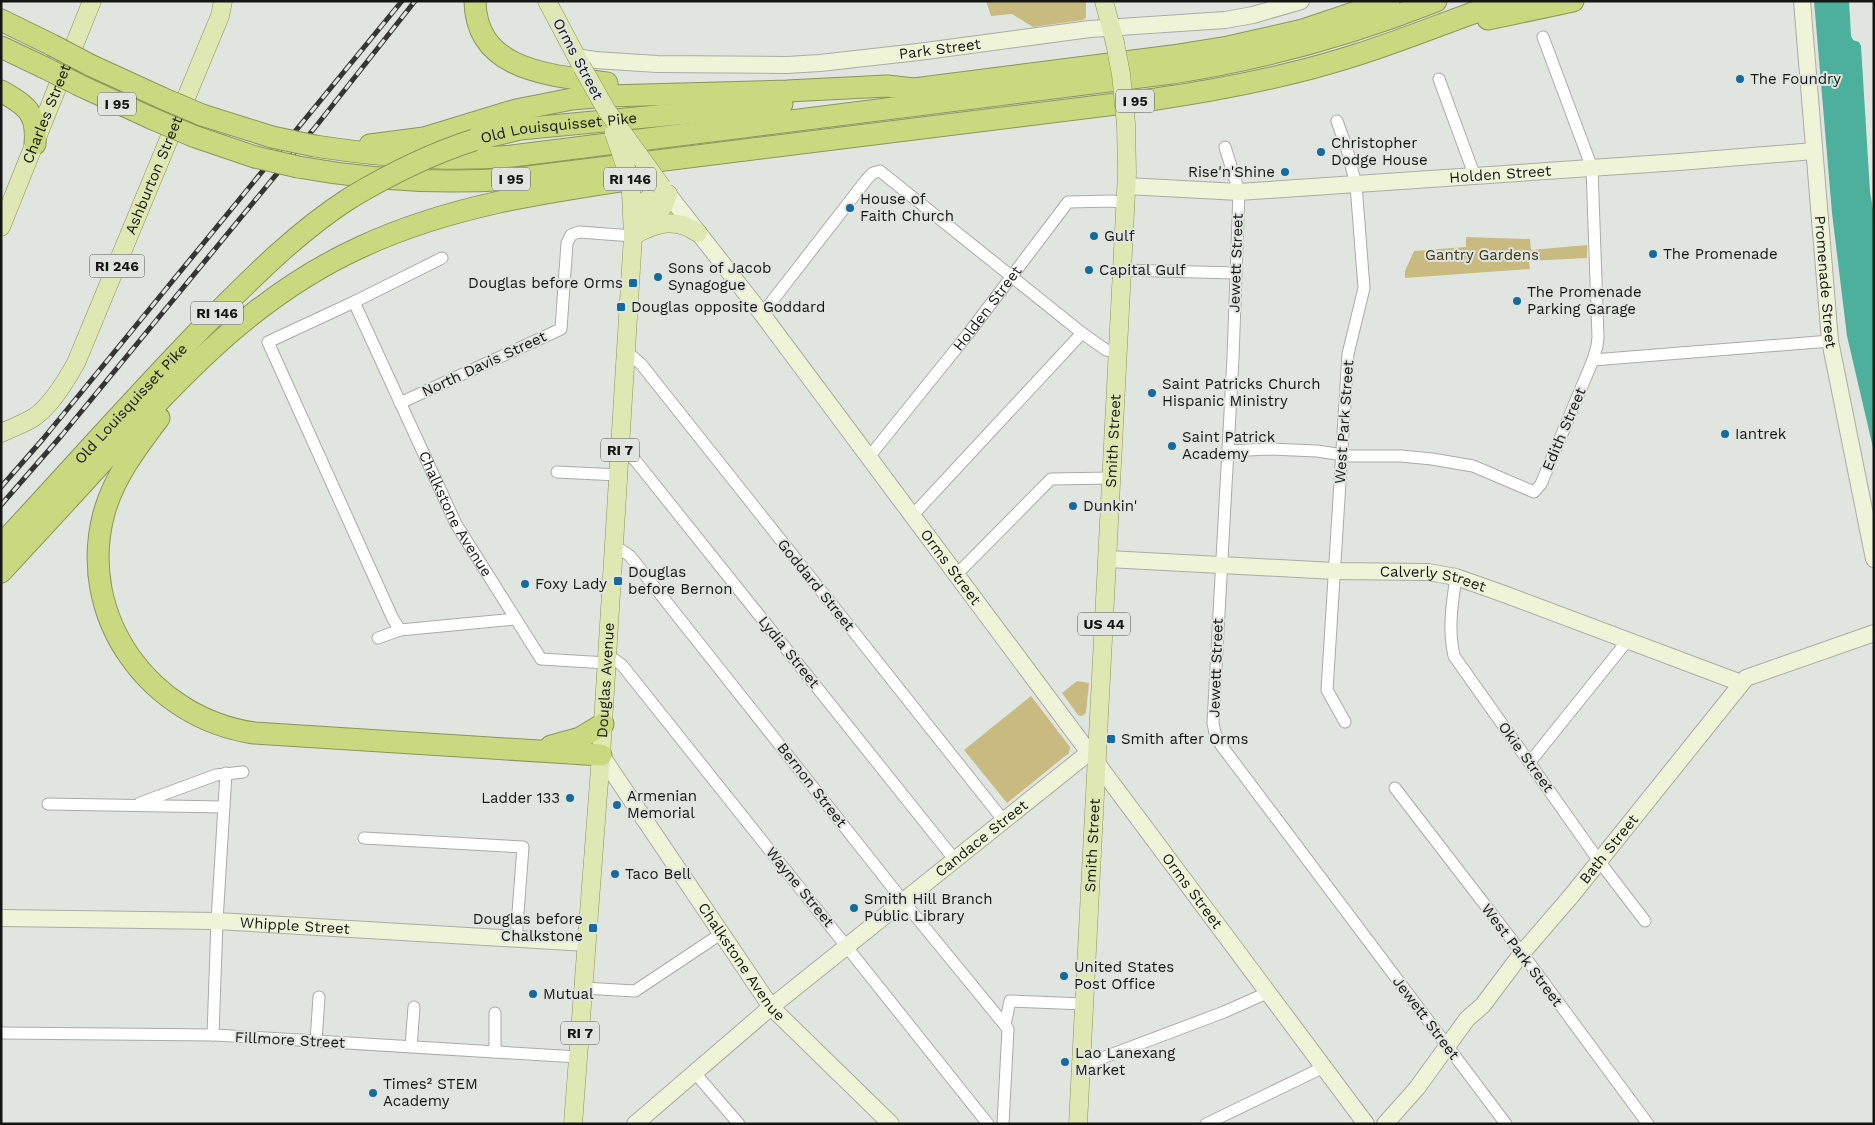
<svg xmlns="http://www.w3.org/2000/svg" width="1875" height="1125" font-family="'Work Sans',sans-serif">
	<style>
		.green { fill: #c9bb80 }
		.water { fill: #4cb09c }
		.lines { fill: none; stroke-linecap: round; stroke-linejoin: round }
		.street-casing { stroke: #a8aca6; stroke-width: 13 }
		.secondary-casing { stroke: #a8aca6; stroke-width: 18 }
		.primary-casing { stroke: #8a955a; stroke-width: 19 }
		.highway-casing { stroke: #8a955a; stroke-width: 23 }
		.street { stroke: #fff; stroke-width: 11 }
		.secondary { stroke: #eff4d9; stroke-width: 16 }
		.primary { stroke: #dfe8b3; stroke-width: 18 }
		.highway { stroke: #cad980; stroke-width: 21 }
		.rail-casing { stroke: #333633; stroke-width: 5 }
		.rail { stroke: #e1e5df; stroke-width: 3; stroke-dasharray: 9; stroke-linecap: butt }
		.primary-bridge-casing { stroke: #8a955a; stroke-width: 19; stroke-linecap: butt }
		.highway-bridge-casing { stroke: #8a955a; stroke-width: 23; stroke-linecap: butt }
		.primary-bridge { stroke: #dfe8b3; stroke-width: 18 }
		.highway-bridge { stroke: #cad980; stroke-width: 21 }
		.poi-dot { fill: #156b9c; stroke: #e1e5df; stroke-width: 2 }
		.labels { text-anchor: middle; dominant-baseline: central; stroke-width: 4; stroke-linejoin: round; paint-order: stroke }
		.shield { fill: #e1e5df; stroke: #525451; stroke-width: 1 }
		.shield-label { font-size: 14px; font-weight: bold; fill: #141614 }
		.street-label { font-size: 15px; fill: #141614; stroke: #e1e5df }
		.poi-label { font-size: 15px; fill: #141614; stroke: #e1e5df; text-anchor: start }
		.park-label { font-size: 15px; fill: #3d3513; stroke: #e1e5df }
	</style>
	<rect width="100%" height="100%" fill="#e1e5df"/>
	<path class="green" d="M986,1H1086V18L1083,20L1033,27L1012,14L991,16Z
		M1466,237L1530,239L1531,250L1587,245V258L1529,261L1530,269L1405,278V271L1414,251L1466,247Z
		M1077,681L1089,683L1086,713L1082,716L1078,715L1062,693Z
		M1031,696L1070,747L1069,753L1007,803L964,750Z"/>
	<path class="water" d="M1814,1H1849L1851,36L1853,40L1859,42L1861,46L1870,192L1874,215V452L1847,336L1832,213Z"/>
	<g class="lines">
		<defs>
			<g id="street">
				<path d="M1439,79L1474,174"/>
				<path d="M1337,121L1347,149L1356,185L1364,288L1348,354L1327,690L1345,722"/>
				<path d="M1225,147L1239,192L1233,358L1213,723L1215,733L1221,745L1506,1124"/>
				<path d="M1122,270L1235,273"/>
				<path id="s1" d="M354,302L456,524L541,659L607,663"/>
				<path d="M762,314L867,179L873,173L880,171L1082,333L1106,350L1118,352"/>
				<path d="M626,351L641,364L1004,821"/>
				<path d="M1593,360L1830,341"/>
				<path d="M400,403L561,329L567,243L571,235L579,232L633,236"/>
				<path d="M620,447L635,460L955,860"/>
				<path d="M1228,451L1269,449L1317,451L1350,456H1401L1432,459L1473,466L1534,492L1541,484L1593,360L1597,346L1598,337L1592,168L1543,37"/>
				<path id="s2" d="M869,457L968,334L1068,202L1112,201L1125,203"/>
				<path d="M557,472L618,475"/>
				<path d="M912,516L1082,333"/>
				<path d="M614,545L630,556L904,902L1008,1029L1003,1124"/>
				<path d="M956,575L1051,479L1112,478"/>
				<path d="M1456,577C1452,604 1448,629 1454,656L1599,861L1645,921"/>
				<path d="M400,630L393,619L268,342L354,302L442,258"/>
				<path d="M378,638L400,630L515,619"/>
				<path d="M607,657L615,660L622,665L988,1124"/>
				<path d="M1530,762L1628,640"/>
				<path d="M1395,788L1522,953L1648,1124"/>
				<path d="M140,803L216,775L243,772"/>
				<path d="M48,804L224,807"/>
				<path d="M364,838L523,847L516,939"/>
				<path d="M583,988L635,991L722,933"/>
				<path d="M495,1013V1052"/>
				<path d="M1005,1025L1010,1001L1084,1004"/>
				<path d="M1,1033L215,1035L578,1057"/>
				<path d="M213,1035L217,921L226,773"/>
				<path d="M316,1041L319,997"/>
				<path d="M411,1047L414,1007"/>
				<path d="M1081,1066L1224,1012L1267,993"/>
				<path d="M695,1073L739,1124"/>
				<path d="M1206,1124L1324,1067"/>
			</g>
			<g id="secondary">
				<path id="s3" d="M1802,1L1830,341L1874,559"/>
				<path id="s4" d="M576,57L595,60L657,64L787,65L820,63L918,52L1090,29L1225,20L1253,15L1301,1"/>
				<path id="s5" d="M1126,186L1239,192L1679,162L1814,151"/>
				<path id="s6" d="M668,194L762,314L1366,1124"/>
				<path id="s7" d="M1108,559L1334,571L1428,572L1456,577L1504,594L1741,683"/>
				<path id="s8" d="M601,755L771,1007L891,1124"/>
				<path id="s9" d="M1,918L217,921L586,943"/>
				<path id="s10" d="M635,1124L771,1007L1097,746"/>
				<path id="s11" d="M1385,1124L1417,1088L1467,1019L1483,1005L1522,953L1572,895L1746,678L1874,633"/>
			</g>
			<g id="primary">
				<path d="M547,1L582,67"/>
				<path d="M1104,1L1115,43"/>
				<path d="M633,222C637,205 650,192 668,194"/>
				<path id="s12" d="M1,227L92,1"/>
				<path d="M643,227L663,207L668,194"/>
				<path d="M633,236C655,223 676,217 698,233"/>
				<path id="s13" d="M1,433C12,428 23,424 33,418C50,407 66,381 76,363L220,16L223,1"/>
				<path id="s14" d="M573,1124L601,755L633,236L631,192"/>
				<path id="s15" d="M1078,1124L1122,270L1127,173L1126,124"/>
			</g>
			<g id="highway">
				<path d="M475,1C476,73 554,75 607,83"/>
				<path d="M1488,19L1573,1"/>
				<path d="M1,20L52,45"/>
				<path d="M1,47L43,67"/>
				<path d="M90,65L162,98"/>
				<path d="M81,86L153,119"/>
				<path d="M1,91C26,105 38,113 35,144"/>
				<path d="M202,115L272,137"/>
				<path d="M193,136L255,157"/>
				<path id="s16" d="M474,140L520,129L782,104"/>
				<path d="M370,145L424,138L516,110L572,99L607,96L787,91L887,86L914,89L1172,56L1228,47L1303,30L1389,1"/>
				<path d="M315,146C380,156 445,162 512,156L1172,73C1263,59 1350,35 1436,1"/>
				<path d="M298,167C369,180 439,184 512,179L1156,99C1224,89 1291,76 1356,55C1407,39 1456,18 1507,1"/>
				<path d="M159,418C137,447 114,477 104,513C76,618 151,718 254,733L601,755"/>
				<path id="s17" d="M1,545C68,473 133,399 202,328C249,281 294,234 350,198"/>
				<path d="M1,572C39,531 77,490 115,448C188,368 260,293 361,247C449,206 544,192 640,178"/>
				<path d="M551,746L580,738L603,724"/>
			</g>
		</defs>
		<use href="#street" class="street-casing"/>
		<use href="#secondary" class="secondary-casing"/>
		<use href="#primary" class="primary-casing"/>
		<use href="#highway" class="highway-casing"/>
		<use href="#street" class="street"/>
		<use href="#secondary" class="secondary"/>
		<use href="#primary" class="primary"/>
		<use href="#highway" class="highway"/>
		<defs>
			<path id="rail" d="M1,487L43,439L402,1
				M1,505L62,435L317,125L415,1"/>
		</defs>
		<use href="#rail" class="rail-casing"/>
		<use href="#rail" class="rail"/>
		<defs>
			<path id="primary-bridge" d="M1115,43L1121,74L1126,124
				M582,67L607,111L662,187
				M614,133L627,171L631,192"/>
			<path id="highway-bridge" d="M52,45L90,65
				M43,67L81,86
				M162,98L202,115
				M153,119L193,136
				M272,137L315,146
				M255,157L298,167
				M350,198C390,174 430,154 474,140"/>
		</defs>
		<use href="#primary-bridge" class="primary-bridge-casing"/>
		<use href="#highway-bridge" class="highway-bridge-casing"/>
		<use href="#primary-bridge" class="primary-bridge"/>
		<use href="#highway-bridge" class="highway-bridge"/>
	</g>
	<g class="poi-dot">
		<circle cx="1740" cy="79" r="5"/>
		<circle cx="1321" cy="152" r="5"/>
		<circle cx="1285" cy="172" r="5"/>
		<circle cx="850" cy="208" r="5"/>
		<circle cx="1094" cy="236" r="5"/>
		<circle cx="1653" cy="254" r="5"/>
		<circle cx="1089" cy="270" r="5"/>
		<circle cx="658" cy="277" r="5"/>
		<rect x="628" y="278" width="10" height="10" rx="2.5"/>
		<circle cx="1517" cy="301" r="5"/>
		<rect x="616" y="302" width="10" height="10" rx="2.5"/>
		<circle cx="1152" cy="393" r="5"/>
		<circle cx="1725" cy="434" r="5"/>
		<circle cx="1172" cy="446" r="5"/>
		<circle cx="1073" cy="506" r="5"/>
		<rect x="613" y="576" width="10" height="10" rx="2.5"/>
		<circle cx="525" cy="584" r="5"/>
		<rect x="1106" y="734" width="10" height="10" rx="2.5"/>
		<circle cx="570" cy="798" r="5"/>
		<circle cx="617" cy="805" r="5"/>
		<circle cx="615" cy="874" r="5"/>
		<circle cx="854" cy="908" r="5"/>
		<rect x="588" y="923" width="10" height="10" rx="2.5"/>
		<circle cx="1064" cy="976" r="5"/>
		<circle cx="533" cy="994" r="5"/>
		<circle cx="1065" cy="1062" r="5"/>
		<circle cx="373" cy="1093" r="5"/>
	</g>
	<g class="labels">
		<g class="shield">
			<rect x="1116" y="89.5" width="38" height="23" rx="4"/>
			<rect x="98" y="92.5" width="38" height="23" rx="4"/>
			<rect x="492" y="167.5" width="38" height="23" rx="4"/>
			<rect x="604" y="167.5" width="52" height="23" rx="4"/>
			<rect x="89.5" y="254.5" width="55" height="23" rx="4"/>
			<rect x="191" y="301.5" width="52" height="23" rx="4"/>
			<rect x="601" y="438.5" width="38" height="23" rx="4"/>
			<rect x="1078" y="612.5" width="52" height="23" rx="4"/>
			<rect x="561" y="1021.5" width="38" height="23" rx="4"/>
		</g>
		<g class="shield-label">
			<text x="1135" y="101">I 95</text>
			<text x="117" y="104">I 95</text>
			<text x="511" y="179">I 95</text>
			<text x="630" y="179">RI 146</text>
			<text x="117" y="266">RI 246</text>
			<text x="217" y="313">RI 146</text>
			<text x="620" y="450">RI 7</text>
			<text x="1104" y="624">US 44</text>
			<text x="580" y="1033">RI 7</text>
		</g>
		<g class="street-label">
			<text stroke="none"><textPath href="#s4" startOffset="365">Park Street</textPath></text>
			<text transform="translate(578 59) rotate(62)">Orms Street</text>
			<text stroke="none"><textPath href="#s12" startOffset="122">Charles Street</textPath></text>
			<text stroke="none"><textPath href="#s16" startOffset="86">Old Louisquisset Pike</textPath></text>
			<text stroke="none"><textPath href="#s5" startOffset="375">Holden Street</textPath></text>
			<text stroke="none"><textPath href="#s13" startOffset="309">Ashburton Street</textPath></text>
			<text transform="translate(1236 263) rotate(-88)">Jewett Street</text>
			<text stroke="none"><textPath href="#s3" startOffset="282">Promenade Street</textPath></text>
			<text stroke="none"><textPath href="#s2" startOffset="190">Holden Street</textPath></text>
			<text transform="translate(484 364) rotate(-25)">North Davis Street</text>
			<text stroke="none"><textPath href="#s17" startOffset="192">Old Louisquisset Pike</textPath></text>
			<text transform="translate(1344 422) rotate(-86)">West Park Street</text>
			<text transform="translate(1564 429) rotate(-67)">Edith Street</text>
			<text stroke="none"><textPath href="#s15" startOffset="684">Smith Street</textPath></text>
			<text stroke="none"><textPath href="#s1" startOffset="235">Chalkstone Avenue</textPath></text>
			<text stroke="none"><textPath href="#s6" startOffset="468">Orms Street</textPath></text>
			<text stroke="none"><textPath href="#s7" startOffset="326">Calverly Street</textPath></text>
			<text transform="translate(816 585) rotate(51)">Goddard Street</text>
			<text transform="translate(789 652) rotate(51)">Lydia Street</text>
			<text transform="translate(1216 668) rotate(-88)">Jewett Street</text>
			<text stroke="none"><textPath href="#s14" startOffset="445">Douglas Avenue</textPath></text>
			<text transform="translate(1526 757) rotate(54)">Okie Street</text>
			<text transform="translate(812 785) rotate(52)">Bernon Street</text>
			<text stroke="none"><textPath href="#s10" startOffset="449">Candace Street</textPath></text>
			<text stroke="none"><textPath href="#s15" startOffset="279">Smith Street</textPath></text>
			<text stroke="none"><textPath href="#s11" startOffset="355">Bath Street</textPath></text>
			<text transform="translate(800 887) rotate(51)">Wayne Street</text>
			<text stroke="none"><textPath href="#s6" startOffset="872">Orms Street</textPath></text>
			<text stroke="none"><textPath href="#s9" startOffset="294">Whipple Street</textPath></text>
			<text transform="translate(1522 955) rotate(53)">West Park Street</text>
			<text stroke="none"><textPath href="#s8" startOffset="250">Chalkstone Avenue</textPath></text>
			<text transform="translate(1426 1018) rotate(53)">Jewett Street</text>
			<text transform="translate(290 1040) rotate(3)">Fillmore Street</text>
		</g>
		<g class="poi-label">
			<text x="1750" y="79">The Foundry</text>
			<text x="1331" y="143">Christopher<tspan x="1331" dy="17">Dodge House</tspan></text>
			<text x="1275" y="172" text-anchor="end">Rise'n'Shine</text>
			<text x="860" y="199">House of<tspan x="860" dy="17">Faith Church</tspan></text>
			<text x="1104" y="236">Gulf</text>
			<text x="1663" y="254">The Promenade</text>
			<text x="668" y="268">Sons of Jacob<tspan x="668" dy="17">Synagogue</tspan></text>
			<text x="1099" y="270">Capital Gulf</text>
			<text x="623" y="283" text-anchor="end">Douglas before Orms</text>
			<text x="1527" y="292">The Promenade<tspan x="1527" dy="17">Parking Garage</tspan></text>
			<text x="631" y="307">Douglas opposite Goddard</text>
			<text x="1162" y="384">Saint Patricks Church<tspan x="1162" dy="17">Hispanic Ministry</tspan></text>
			<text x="1735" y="434">Iantrek</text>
			<text x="1182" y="437">Saint Patrick<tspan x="1182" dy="17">Academy</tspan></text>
			<text x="1083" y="506">Dunkin'</text>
			<text x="628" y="572">Douglas<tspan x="628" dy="17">before Bernon</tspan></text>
			<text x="535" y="584">Foxy Lady</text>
			<text x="1121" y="739">Smith after Orms</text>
			<text x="627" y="796">Armenian<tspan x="627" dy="17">Memorial</tspan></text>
			<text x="560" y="798" text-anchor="end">Ladder 133</text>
			<text x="625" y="874">Taco Bell</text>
			<text x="864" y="899">Smith Hill Branch<tspan x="864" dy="17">Public Library</tspan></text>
			<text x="583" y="919" text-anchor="end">Douglas before<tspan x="583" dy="17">Chalkstone</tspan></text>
			<text x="1074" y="967">United States<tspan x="1074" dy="17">Post Office</tspan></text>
			<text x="543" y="994">Mutual</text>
			<text x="1075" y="1053">Lao Lanexang<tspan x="1075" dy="17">Market</tspan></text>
			<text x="383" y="1084">Times² STEM<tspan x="383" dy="17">Academy</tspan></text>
		</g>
		<g class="park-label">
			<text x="1482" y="255">Gantry Gardens</text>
		</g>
	</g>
	<rect width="1875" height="1125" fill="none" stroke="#141614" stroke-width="5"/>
</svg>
